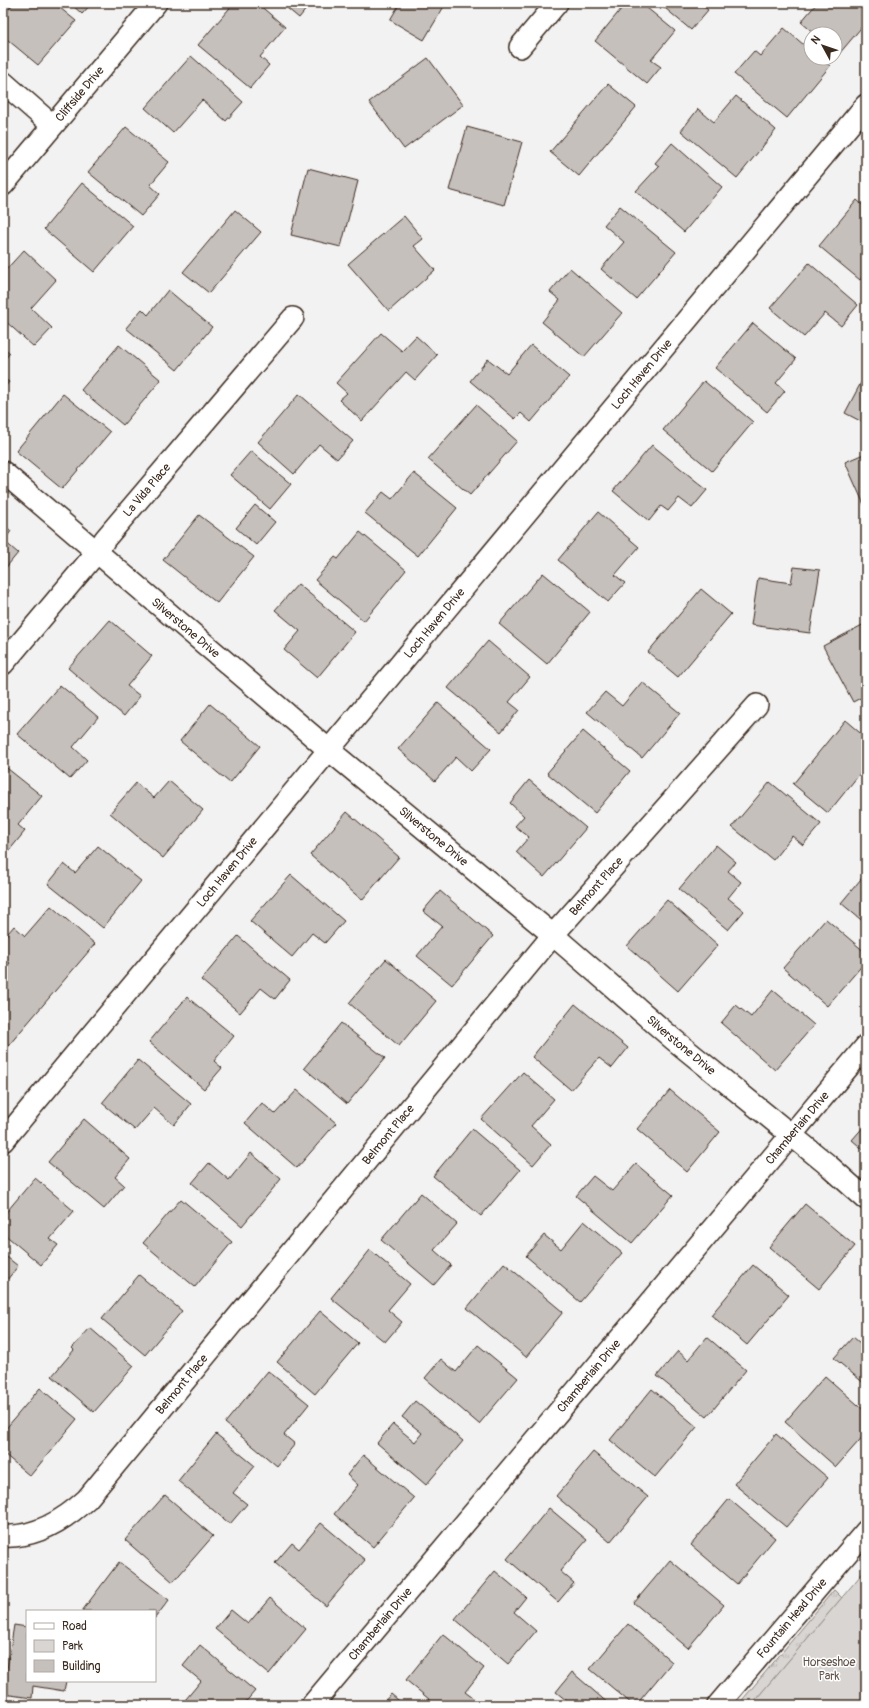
<svg xmlns="http://www.w3.org/2000/svg" width="869" height="1708" font-family="Pangolin,sans-serif">
	<style>
		.grass { fill: url(#grass-tufts); stroke: #8a8078 }
		.park { fill: #d8d5d2; stroke: #8a8078 }
		.building { fill: #c6c0bd; stroke: #3b2a1e }
		.lines { fill: none; stroke-linecap: round; stroke-linejoin: round }
		.minor-casing { stroke: #3b2a1e; stroke-width: 24 }
		.minor { stroke: #fff; stroke-width: 21 }
		.labels { text-anchor: middle; dominant-baseline: central; stroke-width: 3; stroke-linejoin: round; paint-order: stroke }
		.street-label { font-size: 12px; fill: #3b2a1e; stroke: #fff }
		.park-label { font-size: 12px; fill: #62554b; stroke: #fff }
	</style>
	<defs>
		<pattern id="grass-tufts" width="24" height="20" patternUnits="userSpaceOnUse"><rect width="24" height="20" fill="#d8d5d2"/><path d="M3 7l-1-3M5 7V3M7 7l1-3M15 17l-1-3M17 17v-4M19 17l1-3" fill="none" stroke="#bab7b4"/></pattern>
	</defs>
	<rect width="100%" height="100%" fill="#f3f2f2"/>
	<filter id="ink" filterUnits="userSpaceOnUse"><feTurbulence type="fractalNoise" baseFrequency=".025" numOctaves="2"/><feDisplacementMap in="SourceGraphic" scale="8" xChannelSelector="R" yChannelSelector="G"/><feConvolveMatrix kernelMatrix="1 2 1 2 8 2 1 2 1" color-interpolation-filters="sRGB"/></filter>
	<g filter="url(#ink)">
		<path class="grass" d="M834,1590L844,1600L866,1705H738Z"/>
		<path class="park" d="M866,1569V1705H751Z"/>
		<path class="building" d="M14,3H54L76,21L38,65L3,36V16Z
			M70,3H92L82,14Z
			M234,3H257L285,27L260,57L269,65L250,88L198,45Z
			M281,3H311L299,18Z
			M400,3H446L424,40L390,20Z
			M626,3H641L675,31L651,60L661,67L647,84L595,41Z
			M659,3H700L708,10L691,30Z
			M817,3H866V22L839,54L835,51V34H815L801,22Z
			M784,28L811,51V58H820L830,66L787,118L734,74L754,51L760,56Z
			M191,56L243,102L226,121L202,100L173,133L145,108Z
			M428,58L463,105L404,149L369,102Z
			M608,84L636,107L579,176L550,152Z
			M736,96L776,130L737,178L681,131L698,109L714,122Z
			M126,127L169,162L150,185L160,194L141,216L88,172Z
			M467,127L522,142L504,205L449,190Z
			M672,143L722,187L684,232L636,191L659,166L655,163Z
			M308,168L358,181L341,247L291,235Z
			M82,183L133,226L94,272L44,229Z
			M857,200L866,208V272L860,280L819,246Z
			M620,206L676,252L636,299L601,269L624,242L604,225Z
			M235,210L261,232L209,293L183,272Z
			M404,216L423,239L414,246L435,270L389,311L348,264Z
			M24,250L56,280L31,308L52,328L34,347L3,319V273Z
			M809,263L858,305L841,326L825,313L804,337L770,308Z
			M570,268L622,313L584,357L542,322L560,300L550,292Z
			M168,290L212,327L177,370L126,328L142,309L148,315Z
			M753,323L796,359L776,383L785,391L767,412L715,368Z
			M381,333L402,351L416,336L437,355L415,380L406,372L362,421L339,400L347,393L336,383Z
			M119,345L161,380L123,425L81,390Z
			M531,345L569,377L531,422L521,413L515,419L470,381L488,359L507,374Z
			M3,347L10,353L3,361Z
			M866,373V424L845,413Z
			M3,378L9,382L3,389Z
			M704,381L753,422L712,471L663,430Z
			M63,394L110,432L62,489L16,451Z
			M299,394L353,441L337,459L319,444L294,474L258,442Z
			M476,405L517,441L470,495L428,459Z
			M652,445L707,490L692,508L679,498L668,511L661,506L649,521L613,491Z
			M251,451L291,484L270,509L230,475Z
			M866,453V509L845,462Z
			M414,473L457,508L418,556L365,513L383,492L392,499Z
			M255,505L275,522L256,545L236,528Z
			M598,512L639,547L615,575L625,583L608,602L558,560Z
			M199,515L254,557L217,603L163,560Z
			M3,524L11,531L4,541L18,553L3,571Z
			M360,532L406,570L364,621L315,580L335,557L338,559Z
			M794,567L820,570L810,633L751,625L758,578L791,583Z
			M543,573L590,612L547,664L499,624Z
			M298,584L355,632L317,678L284,650L300,631L275,610Z
			M701,589L731,614L678,677L648,652Z
			M110,620L152,656L127,686L140,696L124,716L68,668Z
			M866,623V695L853,702L823,646Z
			M488,641L530,677L509,702L519,710L501,732L448,688Z
			M642,682L680,713L642,758L587,712L605,692L622,706Z
			M60,685L98,717L73,747L87,760L70,779L17,734Z
			M438,703L491,749L471,771L456,757L435,781L398,749Z
			M210,704L260,746L230,783L180,741Z
			M845,720L866,738V766L828,813L793,784Z
			M583,731L630,771L595,813L547,773Z
			M3,765L42,796L18,825L25,831L8,852L3,848Z
			M529,780L586,828L544,877L516,852L529,837L515,826L524,816L510,803Z
			M169,781L203,810L163,858L110,813L136,783L154,798Z
			M770,782L821,824L803,845L792,836L773,860L732,827Z
			M347,812L399,857L362,900L310,855Z
			M716,845L736,862L728,871L741,882L728,898L744,911L728,930L679,889Z
			M98,846L141,881L103,928L48,884L64,864L75,873Z
			M866,873V924L841,903Z
			M291,875L344,921L325,943L312,933L292,957L250,921Z
			M440,891L493,936L452,985L417,956L442,926L423,911Z
			M667,900L718,945L678,991L627,946Z
			M51,906L95,944L3,1052V971L10,963L3,957V939L14,926L25,936Z
			M826,919L866,953V961L827,1006L783,968Z
			M238,936L290,980L275,999L261,988L240,1013L201,980Z
			M386,959L436,1001L399,1046L349,1003Z
			M773,990L814,1025L775,1070L721,1023L736,1005L751,1017Z
			M187,997L234,1036L214,1061L222,1068L204,1089L149,1042Z
			M575,1004L628,1048L612,1068L599,1058L571,1090L532,1057Z
			M341,1023L385,1058L347,1104L304,1068Z
			M138,1060L191,1104L174,1125L154,1108L135,1130L102,1103Z
			M523,1072L554,1099L531,1126L551,1144L533,1165L481,1119Z
			M297,1090L336,1123L297,1168L245,1123L262,1103L275,1114Z
			M670,1090L720,1132L687,1172L637,1129Z
			M84,1119L130,1159L115,1177L124,1185L104,1209L48,1162Z
			M866,1124V1152L852,1140Z
			M472,1129L520,1170L481,1216L433,1176Z
			M251,1153L281,1179L242,1226L192,1183L209,1163L229,1180Z
			M636,1164L673,1195L632,1243L576,1196L593,1176L612,1191Z
			M35,1178L74,1211L50,1239L58,1245L41,1265L3,1233V1216Z
			M421,1193L457,1224L434,1250L451,1265L434,1285L381,1240Z
			M181,1199L232,1242L195,1287L143,1243Z
			M805,1204L855,1246L819,1289L769,1247Z
			M584,1221L622,1253L580,1302L526,1256L544,1235L561,1249Z
			M370,1250L410,1284L388,1310L402,1322L385,1342L331,1298Z
			M3,1254L18,1266L3,1285Z
			M504,1263L563,1312L526,1357L467,1308Z
			M753,1265L789,1295L747,1345L711,1315Z
			M139,1275L182,1311L145,1355L102,1319Z
			M320,1311L358,1343L315,1394L277,1362Z
			M90,1328L134,1366L94,1412L52,1376L74,1350L72,1348Z
			M707,1337L746,1370L707,1417L657,1376L678,1351L688,1360Z
			M853,1337L866,1348V1385L834,1358Z
			M478,1345L518,1378L479,1424L425,1378L441,1359L456,1372Z
			M268,1371L309,1404L284,1435L295,1444L277,1466L225,1423Z
			M825,1376L866,1412V1433L836,1467L785,1422Z
			M40,1388L77,1419L30,1476L3,1453V1432Z
			M652,1389L697,1427L655,1477L610,1440Z
			M415,1401L463,1441L426,1485L377,1443L393,1424L415,1442L422,1433L402,1417Z
			M216,1434L255,1466L233,1493L247,1504L230,1524L178,1481Z
			M776,1434L828,1478L786,1527L734,1484Z
			M593,1452L648,1497L610,1542L556,1496Z
			M363,1455L414,1498L373,1547L334,1514L358,1485L347,1475Z
			M165,1495L213,1536L173,1582L125,1540Z
			M729,1499L775,1538L737,1584L691,1545Z
			M549,1508L587,1540L560,1571L574,1583L558,1602L507,1559Z
			M321,1523L365,1560L326,1606L275,1563L292,1543L299,1549Z
			M670,1560L724,1605L688,1648L634,1603Z
			M119,1562L169,1600L155,1618V1611H82Z
			M495,1571L526,1597L514,1612L536,1631L508,1664L455,1619Z
			M270,1598L306,1629L269,1674L215,1629L231,1610L248,1624Z
			M628,1624L672,1662L636,1705H633L590,1669Z
			M14,1625L27,1627V1681H66L64,1691L33,1686L32,1698L3,1694Z
			M443,1634L484,1668L465,1692L477,1701L473,1705H436L406,1680Z
			M200,1645L255,1691L243,1705H181L201,1681L183,1666Z
			M572,1672L610,1705H564L567,1701L556,1692Z
			M391,1694L404,1705H381Z"/>
		<g class="lines">
			<defs>
				<g id="minor">
					<path d="M520,47L557,3"/>
					<path d="M3,82L52,125"/>
					<path id="s1" d="M3,185L156,3"/>
					<path id="s2" d="M3,472L329,750L553,935L673,1039L828,1165L866,1199"/>
					<path id="s3" d="M3,664L97,552L105,539L293,318"/>
					<path id="s4" d="M3,1141L866,105"/>
					<path id="s5" d="M3,1536C35,1538 64,1520 87,1499L553,935L757,705"/>
					<path id="s6" d="M312,1705L866,1046"/>
					<path id="s7" d="M718,1705L866,1531"/>
				</g>
			</defs>
			<use href="#minor" class="minor-casing"/>
			<use href="#minor" class="minor"/>
		</g>
	</g>
	<g class="labels">
		<g class="street-label">
			<text stroke="none"><textPath href="#s1" startOffset="119">Cliffside Drive</textPath></text>
			<text stroke="none"><textPath href="#s4" startOffset="998">Loch Haven Drive</textPath></text>
			<text stroke="none"><textPath href="#s3" startOffset="226">La Vida Place</textPath></text>
			<text stroke="none"><textPath href="#s4" startOffset="674">Loch Haven Drive</textPath></text>
			<text stroke="none"><textPath href="#s2" startOffset="240">Silverstone Drive</textPath></text>
			<text stroke="none"><textPath href="#s2" startOffset="564">Silverstone Drive</textPath></text>
			<text stroke="none"><textPath href="#s4" startOffset="350">Loch Haven Drive</textPath></text>
			<text stroke="none"><textPath href="#s5" startOffset="891">Belmont Place</textPath></text>
			<text stroke="none"><textPath href="#s2" startOffset="888">Silverstone Drive</textPath></text>
			<text stroke="none"><textPath href="#s6" startOffset="754">Chamberlain Drive</textPath></text>
			<text stroke="none"><textPath href="#s5" startOffset="567">Belmont Place</textPath></text>
			<text stroke="none"><textPath href="#s6" startOffset="430">Chamberlain Drive</textPath></text>
			<text stroke="none"><textPath href="#s5" startOffset="243">Belmont Place</textPath></text>
			<text stroke="none"><textPath href="#s7" startOffset="114">Fountain Head Drive</textPath></text>
			<text stroke="none"><textPath href="#s6" startOffset="106">Chamberlain Drive</textPath></text>
		</g>
		<g class="park-label">
			<text x="829" y="1662">Horseshoe<tspan x="829" dy="14">Park</tspan></text>
		</g>
	</g>
	<rect width="869" height="1708" fill="none" stroke="#fff" stroke-width="16"/>
	<rect x="8" y="8" width="853" height="1692" fill="none" stroke="#3b2a1e" stroke-width="1.5" filter="url(#ink)"/>
	<rect x="26" y="1610" width="130" height="72" fill="#ffffff" stroke="#b1aaa5"/>
	<rect x="34" y="1623" width="20" height="6" fill="#ffffff" stroke="#b1aaa5"/>
	<text x="62" y="1630" font-size="12" fill="#3b2a1e">Road</text>
	<rect x="34" y="1640" width="20" height="12" fill="#d8d5d2" stroke="#b1aaa5"/>
	<text x="62" y="1650" font-size="12" fill="#3b2a1e">Park</text>
	<rect x="34" y="1660" width="20" height="12" fill="#c6c0bd" stroke="#b1aaa5"/>
	<text x="62" y="1670" font-size="12" fill="#3b2a1e">Building</text>
	<g transform="translate(823 46) rotate(310)"><circle r="19" fill="#ffffff" stroke="#b1aaa5"/>
	<path d="M0-3L7 15L0 10L-7 15Z" fill="#3b2a1e"/>
	<text y="-6" font-size="11" font-weight="bold" text-anchor="middle" fill="#3b2a1e">N</text>
	</g>
</svg>
